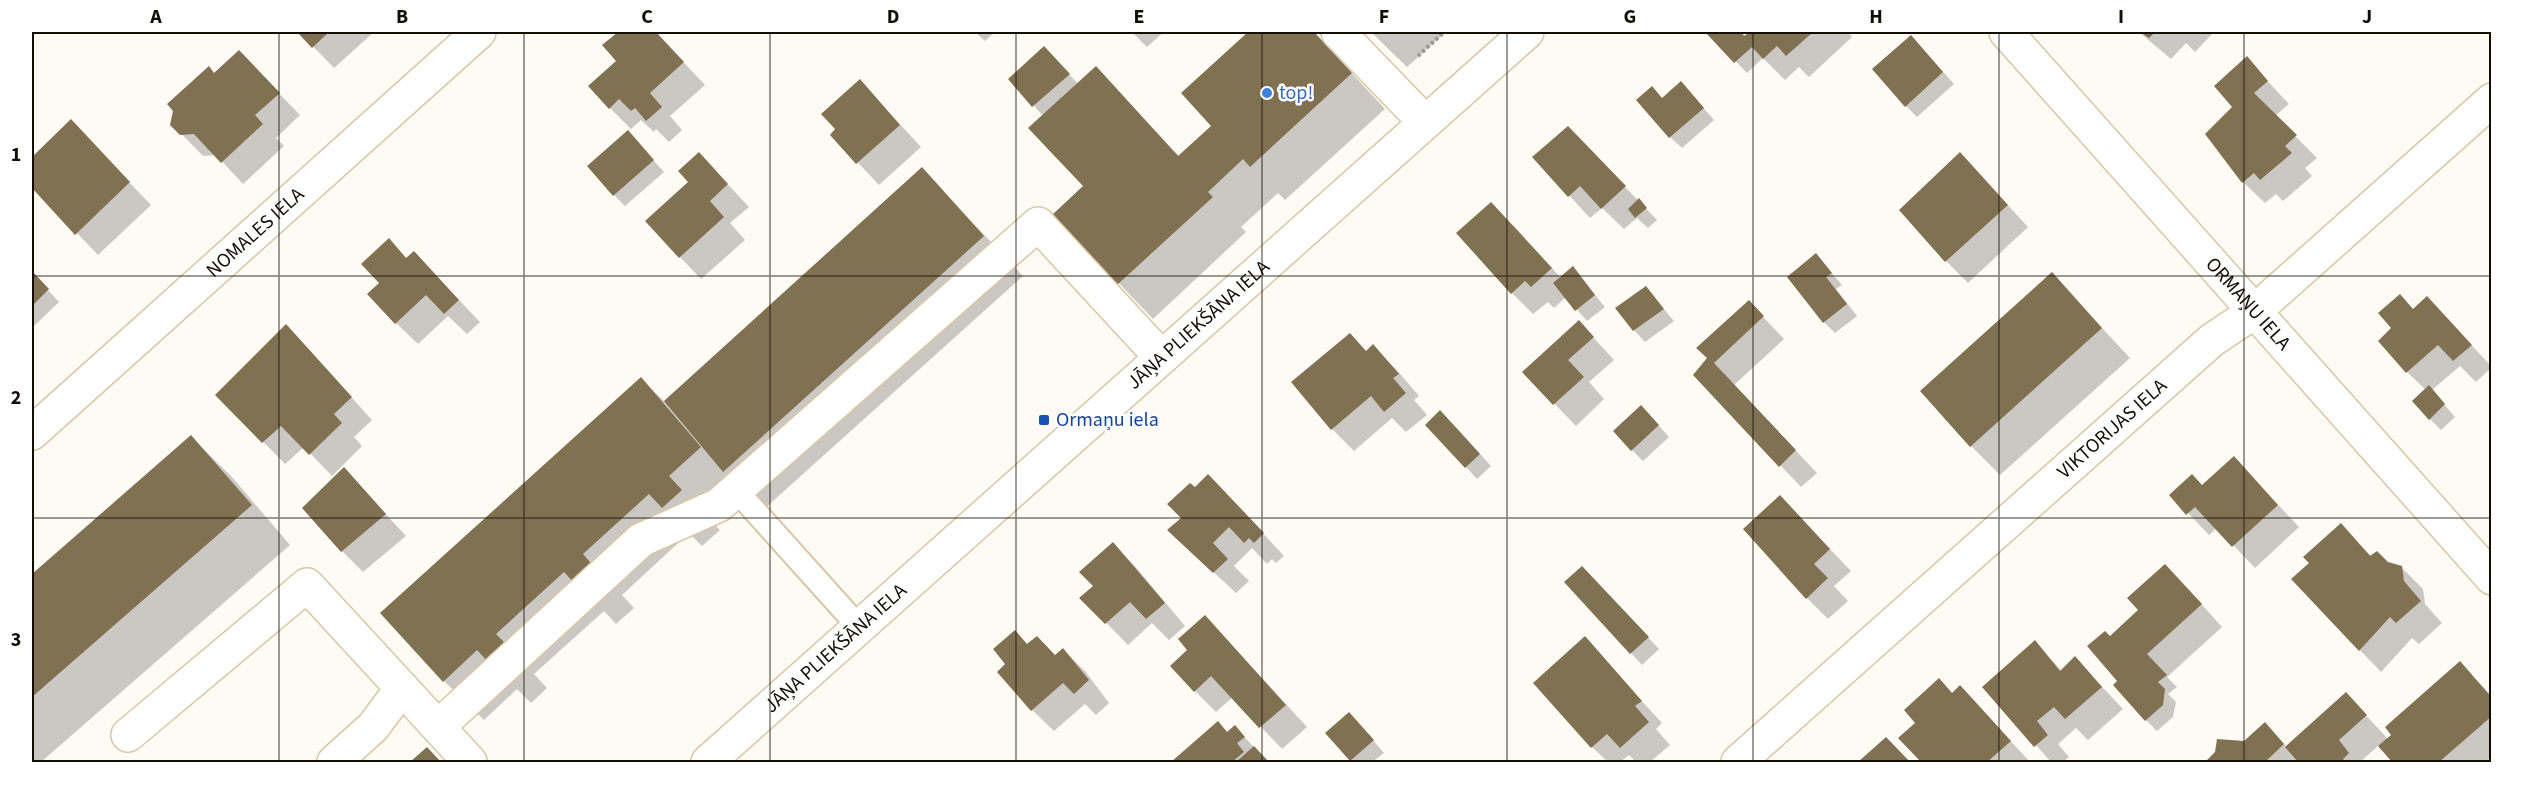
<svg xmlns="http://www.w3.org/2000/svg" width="2523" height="794" font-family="'Source Sans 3',sans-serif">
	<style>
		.shadow { fill: #0003 }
		.building { fill: #807152 }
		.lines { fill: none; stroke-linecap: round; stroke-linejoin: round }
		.service-casing { stroke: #d8c7a6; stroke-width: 26 }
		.minor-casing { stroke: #d8c7a6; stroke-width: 36 }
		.path { stroke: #9a958d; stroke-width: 4; stroke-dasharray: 3 3; stroke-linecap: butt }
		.service { stroke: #fff; stroke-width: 22 }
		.minor { stroke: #fff; stroke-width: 33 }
		.grid { fill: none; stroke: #130d03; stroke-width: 1.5; stroke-opacity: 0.55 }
		.shop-dot { fill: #3f7fe0; stroke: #fff; stroke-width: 2 }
		.transit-dot { fill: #1a4fb4; stroke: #fff; stroke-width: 2 }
		.labels { text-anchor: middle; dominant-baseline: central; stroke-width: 5; stroke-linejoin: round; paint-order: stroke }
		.shop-label { font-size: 20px; fill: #366cbe; stroke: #fff; text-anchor: start }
		.street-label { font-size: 20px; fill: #130d03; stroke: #fff }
		.transit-label { font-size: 20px; fill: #164399; stroke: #fff; text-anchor: start }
		.neatline { fill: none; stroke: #130d03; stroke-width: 2 }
		.grid-label { font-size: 20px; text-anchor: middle; font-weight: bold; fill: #130d03 }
	</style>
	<rect width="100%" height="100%" fill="#fefaf4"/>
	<path class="shadow" d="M299,32H374L334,68Z
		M620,32H655L705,85L670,116L682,130L669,142L656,129L654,132L641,120L631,129L610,108L619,61L605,45Z
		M975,32H995L985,41Z
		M1132,32H1164L1147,47Z
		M1250,32H1314L1385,109L1285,200L1278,193L1241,227L1246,232L1153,319L1054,215L1085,187L1043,116L1010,79L1055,59L1078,84L1096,68L1179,156L1213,126L1183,93Z
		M1371,32H1446L1407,67Z
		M1707,32H1741L1746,37L1753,32H1848L1852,37L1809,77L1799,67L1785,80L1763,58L1747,73Z
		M2139,32H2214L2195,52L2186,43L2171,59Z
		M1922,48L1954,84L1917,117L1906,106Z
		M2247,59L2289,104L2275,116L2317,158L2305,168L2312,176L2283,201L2276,194L2265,203L2243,182L2234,107Z
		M215,74H260L300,115L276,138L284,146L243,184L216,155L203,156L172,124Z
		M860,81L921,147L879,185L832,135L837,130Z
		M1692,95L1714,120L1682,148L1670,137Z
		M71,121L151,205L98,255L32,186V159Z
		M1568,128L1657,220L1648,228L1637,218L1624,229L1602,208L1590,218L1534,157Z
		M639,144L664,172L625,206L614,195Z
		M1960,154L2028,227L1968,283L1946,261Z
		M922,169L1023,276L763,510L740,487L707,517L720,530L702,546L689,533L622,595L634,608L616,624L604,611L534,674L547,688L531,703L517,689L484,720L444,681L641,379L665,402Z
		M720,176L749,207L730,223L745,240L701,279L680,257Z
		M1513,225L1561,278L1573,268L1605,307L1587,321L1566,297L1554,308L1548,302L1533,314L1512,293Z
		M389,241L407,259L435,275L480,322L467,334L448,316L418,344L396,323L382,283Z
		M1816,255L1842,285L1836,289L1857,316L1835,333L1824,322Z
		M32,273L59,302L32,328Z
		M2052,274L2130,358L2000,475L1971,446Z
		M1646,288L1674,321L1645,342L1634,330Z
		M1749,302L1784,339L1734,385L1817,473L1801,487L1695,375Z
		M2414,310L2448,320L2492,367L2476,382L2460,366L2432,390L2455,417L2441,430L2430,419L2426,390L2407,372Z
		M1579,322L1614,360L1589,382L1604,399L1576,426L1524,372Z
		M1350,335L1367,352L1373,347L1395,368L1419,396L1414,400L1427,415L1406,432L1392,418L1354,451L1332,429Z
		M307,348L372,420L354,437L362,446L332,476L304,447L285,464L217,395Z
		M1652,418L1669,437L1643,461L1632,450Z
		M1452,423L1491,466L1477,479L1427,425Z
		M191,437L231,476L290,545L41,762H32V576Z
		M2234,458L2299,527L2255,568L2217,528L2209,535L2171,495L2203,486Z
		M344,469L406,536L363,572L342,551Z
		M1195,489L1230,498L1284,556L1276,563L1272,559L1267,564L1252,548L1234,566L1249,581L1236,593L1191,551L1183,518Z
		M1801,519L1851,571L1834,586L1848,601L1828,619L1807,598Z
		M2341,525L2372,557L2401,567L2423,589L2425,604L2442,623L2419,644L2412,638L2381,672L2360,650L2311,564Z
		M1113,544L1134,565L1185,626L1169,640L1152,623L1128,645L1082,598L1095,586Z
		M1593,579L1659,649L1642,665L1566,582Z
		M2187,588L2222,627L2167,677L2177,687L2168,694L2176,702L2173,717L2157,731L2146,720L2119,681Z
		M1584,638L1662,723L1656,729L1670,745L1650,762H1636L1629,755L1620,762H1608L1592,747Z
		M1226,639L1307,727L1282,749L1233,697L1216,712L1195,691Z
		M2034,642L2062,671L2075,658L2123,709L2088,740L2076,728L2058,744L2069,757L2063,762H2051L1984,687Z
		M1028,645L1055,657L1063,650L1085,671L1109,703L1096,715L1085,704L1054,731L1032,710L1007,664Z
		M2460,663L2492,696V757L2485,762H2394L2379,745L2360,762H2207L2217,753L2244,742L2265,724L2287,747L2346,694L2388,739Z
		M1953,694L1981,709L2030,762H1923L1901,738Z
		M1218,723L1228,733L1235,727L1268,762H1174Z
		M1360,725L1384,753L1372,762H1354L1327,733Z
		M1886,739L1910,762H1860Z"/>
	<path class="building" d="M297,32H329L312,48Z
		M618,32H656L684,62L650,93L662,107L646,121L635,108L631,111L619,99L609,109L588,86L616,61L602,45Z
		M1248,32H1314L1352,73L1250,167L1243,159L1208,192L1213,197L1117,285L1052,215L1083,186L1028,128L1096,66L1178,156L1211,126L1181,93Z
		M1705,32H1741L1744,36L1750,32H1813L1786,56L1777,46L1763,59L1752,47L1734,63Z
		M2140,32H2155L2149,38Z
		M1911,35L1943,72L1905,107L1872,69Z
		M1044,46L1070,74L1032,107L1008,79Z
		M239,50L280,93L255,115L263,124L221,163L194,134L180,135L170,125L173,111L167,104L209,66L214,73Z
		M2247,56L2268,81L2254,93L2297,135L2285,146L2292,153L2260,180L2254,173L2242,183L2205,134L2232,107L2214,86Z
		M860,79L900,125L856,164L830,135L835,129L821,114Z
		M1681,81L1704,108L1669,138L1636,100L1652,86L1662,98Z
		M71,119L130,182L75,235L32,188V157Z
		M1568,126L1626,186L1601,209L1580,186L1568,197L1532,157Z
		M628,130L654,160L613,196L587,166Z
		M699,152L728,184L710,201L724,217L679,258L645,221L688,182L678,171Z
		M1960,152L2008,205L1945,262L1899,210Z
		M922,167L984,236L723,472L664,401Z
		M1639,198L1647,208L1635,218L1628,209Z
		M1491,202L1552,268L1531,287L1525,281L1511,294L1456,233Z
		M389,238L406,258L414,251L459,300L444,314L426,295L395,324L367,294L379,283L361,264Z
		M1816,253L1832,273L1826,277L1847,304L1823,323L1787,277Z
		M1573,266L1595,295L1575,311L1553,283Z
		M32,271L49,289L32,306Z
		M2052,272L2102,328L1970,447L1920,391Z
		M1646,286L1664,309L1633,331L1615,308Z
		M2400,294L2413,309L2427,296L2472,345L2453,361L2438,345L2406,373L2378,341L2391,328L2378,313Z
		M1749,300L1764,316L1714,363L1796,450L1779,467L1693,375L1707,358L1696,348Z
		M1579,320L1594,337L1568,360L1584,377L1553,405L1522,372Z
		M286,324L352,397L334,414L342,423L309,455L281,426L262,443L215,395Z
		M1350,333L1366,351L1373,344L1399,374L1393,378L1406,393L1384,412L1371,396L1331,430L1291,382Z
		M641,377L701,447L669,476L682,490L662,508L649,494L583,554L595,568L576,585L564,572L496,634L509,647L490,664L477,650L443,682L380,613Z
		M2429,385L2445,404L2429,420L2412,401Z
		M1641,405L1659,425L1631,451L1613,431Z
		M1440,410L1480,454L1465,468L1425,425Z
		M191,435L252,505L32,697V574Z
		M2234,456L2278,505L2232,547L2195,507L2186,515L2169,495L2192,474L2202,485Z
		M344,467L386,514L341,552L302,508Z
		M1208,474L1264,533L1254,543L1249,538L1244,543L1229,527L1213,543L1228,559L1213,573L1167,530L1181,518L1167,504L1190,483L1195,487Z
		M1780,495L1830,549L1814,564L1828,578L1806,599L1743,529Z
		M2341,523L2370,556L2377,551L2388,562L2402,566L2404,581L2421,601L2396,623L2390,617L2359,651L2291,579L2309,563L2303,557Z
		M1113,542L1165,603L1146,619L1130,602L1105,624L1079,598L1093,586L1079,572Z
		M2165,564L2202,604L2147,654L2167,675L2158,682L2165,689L2163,705L2145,721L2113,685L2117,681L2087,646L2105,631L2110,636L2138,610L2127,598Z
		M1582,566L1649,637L1630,654L1564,582Z
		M1205,615L1286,705L1259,728L1211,676L1194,692L1170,666L1187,650L1178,639Z
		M1015,630L1027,644L1037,636L1055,655L1063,648L1089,680L1074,694L1063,683L1031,711L997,672L1005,664L993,649Z
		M1585,636L1642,701L1635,706L1649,722L1620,748L1607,734L1591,748L1533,683Z
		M2035,640L2060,671L2075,656L2102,687L2065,719L2054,707L2037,721L2048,735L2034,747L1982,687Z
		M2460,661L2492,698V716L2439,762H2392L2378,746L2391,735L2385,727Z
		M1939,678L1952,693L1960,685L2011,741L1987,762H1921L1898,738L1915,723L1904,710Z
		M2346,692L2367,715L2339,740L2349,753L2343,759L2346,762H2298L2285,747Z
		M1349,712L1374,740L1350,761L1325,733Z
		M1218,721L1227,732L1235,725L1245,737L1237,743L1244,752L1232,762H1171Z
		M2265,722L2284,744L2265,762H2205L2215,752L2217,739L2244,741Z
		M1886,737L1910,762H1858Z
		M1254,746L1269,762H1236Z
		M427,747L441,762H410Z"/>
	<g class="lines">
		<defs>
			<path id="service" d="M736,490L859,627"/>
			<g id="minor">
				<path d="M1338,32L1425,122"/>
				<path id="s1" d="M2006,32L2492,578"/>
				<path id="s2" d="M32,433L479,32"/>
				<path d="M438,727L641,540L719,505L1038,224L1161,357"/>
				<path d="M128,735L307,585L470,762"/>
				<path d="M334,762L373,727L402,688"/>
				<path id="s3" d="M708,762L1527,32"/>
				<path id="s4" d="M1738,762L2212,340L2254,312L2492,100"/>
			</g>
		</defs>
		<use href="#service" class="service-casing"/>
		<use href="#minor" class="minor-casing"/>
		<path class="path" d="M1418,56L1444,32"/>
		<use href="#service" class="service"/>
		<use href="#minor" class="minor"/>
	</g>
	<path class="grid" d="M279,32V762M524,32V762M770,32V762M1016,32V762M1262,32V762M1507,32V762M1753,32V762M1999,32V762M2244,32V762M32,276H2492M32,518H2492"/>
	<circle class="shop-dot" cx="1267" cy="93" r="6"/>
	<rect class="transit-dot" x="1038" y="414" width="12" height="12" rx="3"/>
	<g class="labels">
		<g class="shop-label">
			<text x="1279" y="93">top!</text>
		</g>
		<g class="street-label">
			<text stroke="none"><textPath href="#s2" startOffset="300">NOMALES IELA</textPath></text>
			<text stroke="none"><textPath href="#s1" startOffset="364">ORMAŅU IELA</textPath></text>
			<text stroke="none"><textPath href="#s3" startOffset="657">JĀŅA PLIEKŠĀNA IELA</textPath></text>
			<text stroke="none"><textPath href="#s4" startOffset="501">VIKTORIJAS IELA</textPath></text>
			<text stroke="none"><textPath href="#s3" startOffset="171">JĀŅA PLIEKŠĀNA IELA</textPath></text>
		</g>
		<g class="transit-label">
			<text x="1056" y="420">Ormaņu iela</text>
		</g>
	</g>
	<rect width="2523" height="794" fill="none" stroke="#ffffff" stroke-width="66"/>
	<rect x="33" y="33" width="2457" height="728" class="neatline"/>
	<g class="grid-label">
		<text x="156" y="23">A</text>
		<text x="402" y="23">B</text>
		<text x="647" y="23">C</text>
		<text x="893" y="23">D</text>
		<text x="1139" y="23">E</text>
		<text x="1384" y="23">F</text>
		<text x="1630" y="23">G</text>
		<text x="1876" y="23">H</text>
		<text x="2121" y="23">I</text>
		<text x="2367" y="23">J</text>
		<text x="16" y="161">1</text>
		<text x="16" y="404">2</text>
		<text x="16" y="646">3</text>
	</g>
</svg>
